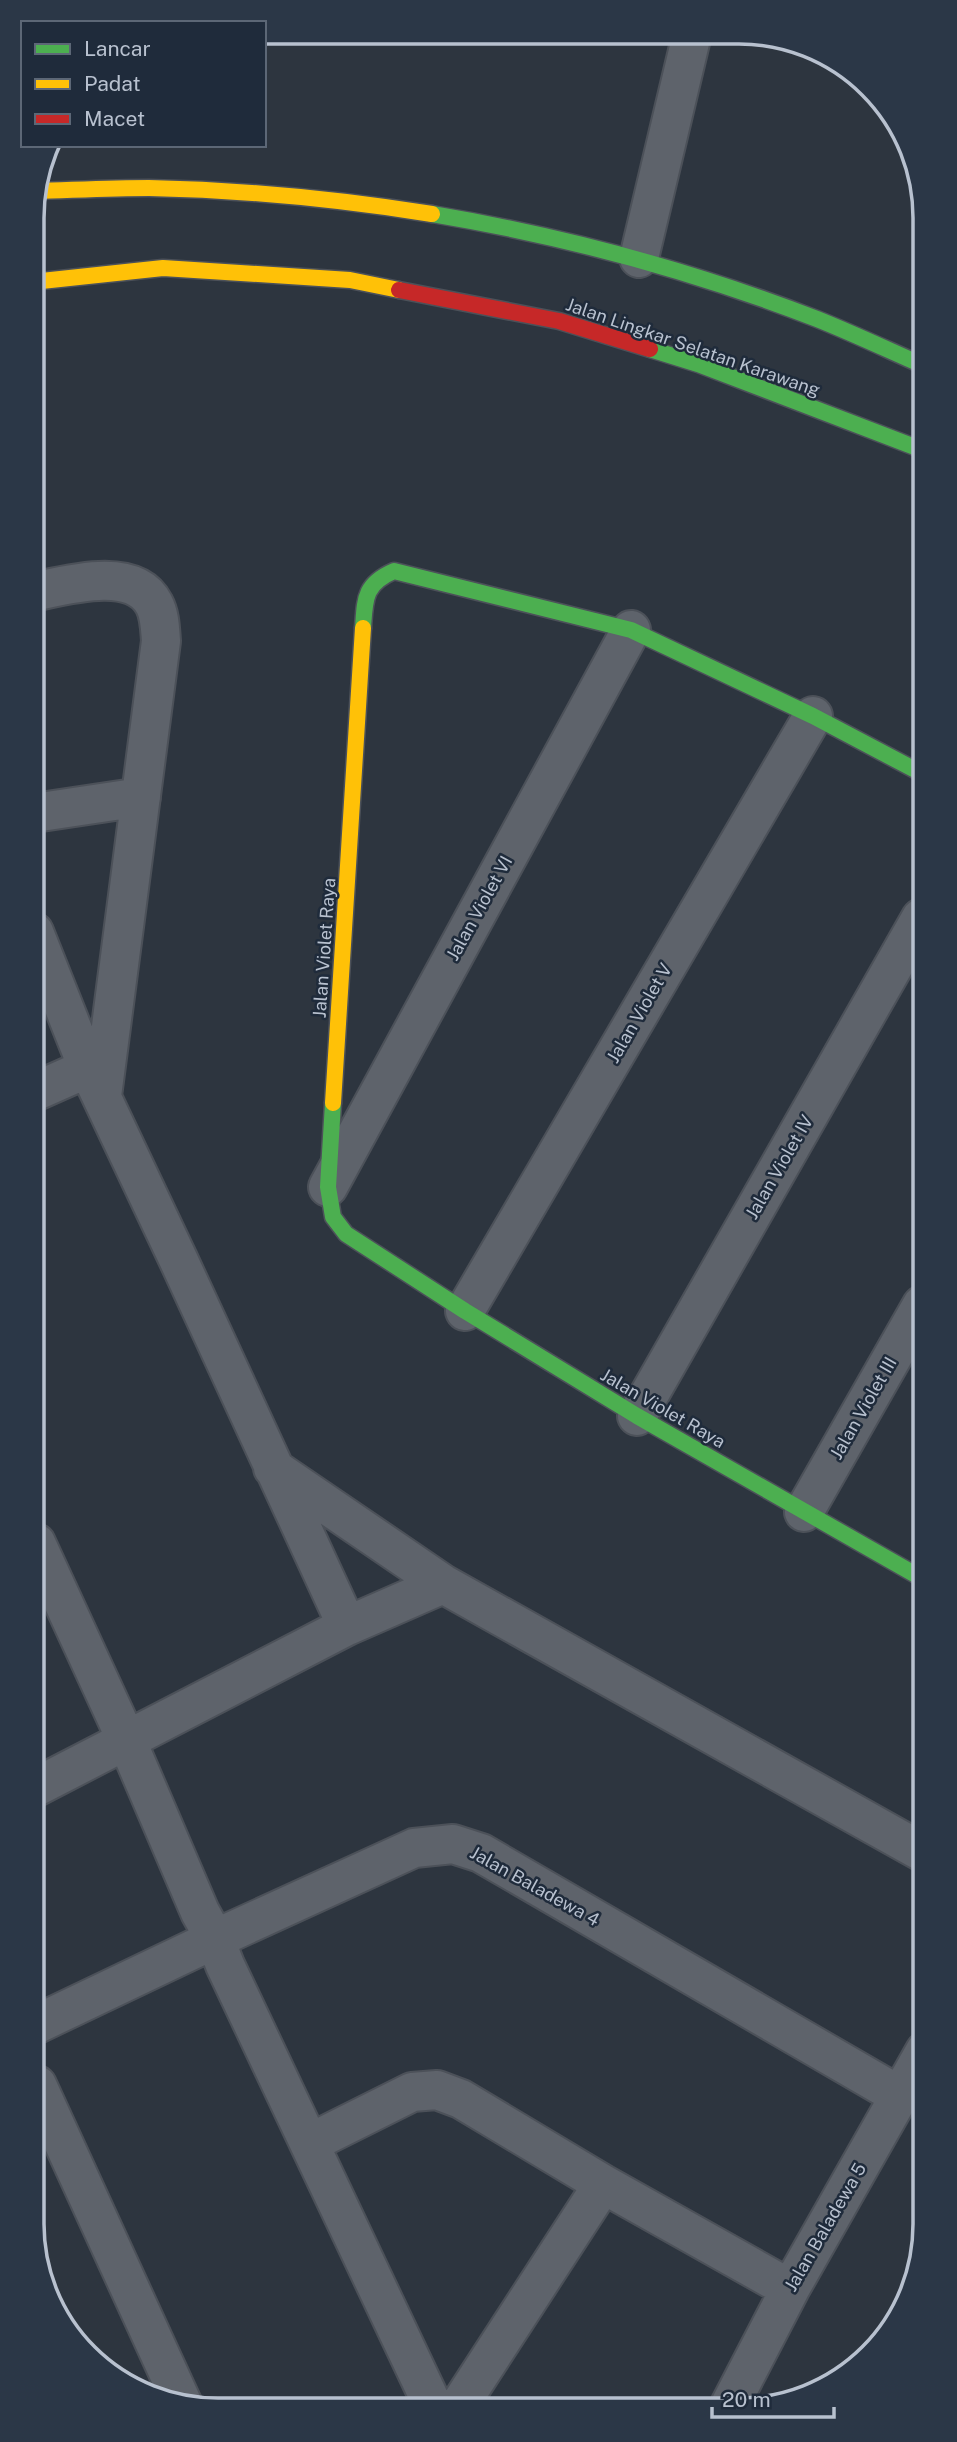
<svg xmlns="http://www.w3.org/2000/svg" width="957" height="2442" font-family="'Public Sans',sans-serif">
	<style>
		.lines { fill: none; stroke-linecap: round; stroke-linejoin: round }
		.street-casing { stroke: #4c5159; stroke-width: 42 }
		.fast-casing { stroke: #4c5159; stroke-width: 19 }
		.slow-casing { stroke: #4c5159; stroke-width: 19 }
		.jam-casing { stroke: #4c5159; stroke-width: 19 }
		.street { stroke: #5e636b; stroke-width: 38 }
		.fast { stroke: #4caf50; stroke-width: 16 }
		.slow { stroke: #ffc107; stroke-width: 16 }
		.jam { stroke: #c62828; stroke-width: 16 }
		.labels { text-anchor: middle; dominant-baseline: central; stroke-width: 5; stroke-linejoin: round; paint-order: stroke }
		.street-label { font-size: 18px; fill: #b8c1cf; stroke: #1f2b3b }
		.rim { fill: none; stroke: #b8c1cf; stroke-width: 3.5 }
	</style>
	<rect width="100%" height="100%" fill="#2d353f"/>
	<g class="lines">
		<defs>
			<path id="street" d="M639,258L692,34
				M33,592C66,585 134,565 154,604C160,615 160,629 161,641L102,1096
				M34,813L141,797
				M34,932L88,1068L179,1261L347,1626
				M34,1092L88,1068
				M328,1187L631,630
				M465,1311L813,716
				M637,1416L921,918
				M273,1468L443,1584L924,1853
				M804,1512L922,1305
				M36,1543L126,1739L200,1912L215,1939L225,1965L433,2406
				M36,1787L347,1626L443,1584
				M37,2024L215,1939L414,1848L453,1844L481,1853L900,2096
				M37,2085L184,2407
				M310,2143L412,2092L437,2090L461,2099L603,2184L790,2289
				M730,2405L790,2289L925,2051
				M459,2406L603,2184"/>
			<path id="fast" d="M432,214C563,236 693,271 817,319C852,333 886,349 920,364
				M650,349L698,364L920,449
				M363,628C365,599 364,584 394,571L631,630L813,716L921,773
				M333,1103L328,1187L333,1217L346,1234L465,1311L637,1416L923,1579"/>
			<path id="slow" d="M36,191C73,190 111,188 149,188C244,190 338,199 432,214
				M32,282L163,268L350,280L399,290
				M333,1103L363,628"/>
			<path id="jam" d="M399,290L559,321L650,349"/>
		</defs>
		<use href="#street" class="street-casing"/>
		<use href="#fast" class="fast-casing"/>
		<use href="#slow" class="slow-casing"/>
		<use href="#jam" class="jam-casing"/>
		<use href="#street" class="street"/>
		<use href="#fast" class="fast"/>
		<use href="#slow" class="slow"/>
		<use href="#jam" class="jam"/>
	</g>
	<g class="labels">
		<g class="street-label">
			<text transform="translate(693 347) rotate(19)">Jalan Lingkar Selatan Karawang</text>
			<text transform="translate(479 908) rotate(-61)">Jalan Violet VI</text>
			<text transform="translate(324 948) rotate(-86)">Jalan Violet Raya</text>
			<text transform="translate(639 1013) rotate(-60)">Jalan Violet V</text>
			<text transform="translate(779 1167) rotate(-60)">Jalan Violet IV</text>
			<text transform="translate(663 1408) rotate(30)">Jalan Violet Raya</text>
			<text transform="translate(863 1408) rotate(-60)">Jalan Violet III</text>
			<text transform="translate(535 1886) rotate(29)">Jalan Baladewa 4</text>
			<text transform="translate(825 2227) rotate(-60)">Jalan Baladewa 5</text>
		</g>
	</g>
	<path d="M0 0H957V2442H0ZM218 44H739A174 174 0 0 1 913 218V2224A174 174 0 0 1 739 2398H218A174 174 0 0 1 44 2224V218A174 174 0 0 1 218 44Z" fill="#2b3747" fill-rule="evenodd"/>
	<path class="rim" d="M218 44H739A174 174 0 0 1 913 218V2224A174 174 0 0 1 739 2398H218A174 174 0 0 1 44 2224V218A174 174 0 0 1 218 44Z"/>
	<rect x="21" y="21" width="245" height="126" fill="#1f2b3b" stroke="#5c6776" stroke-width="2"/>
	<rect x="35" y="44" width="35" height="10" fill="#4caf50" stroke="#5c6776" stroke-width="2"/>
	<text x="84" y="56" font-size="21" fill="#b8c1cf">Lancar</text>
	<rect x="35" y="79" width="35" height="10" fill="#ffc107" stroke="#5c6776" stroke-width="2"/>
	<text x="84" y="91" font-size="21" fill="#b8c1cf">Padat</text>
	<rect x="35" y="114" width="35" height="10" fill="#c62828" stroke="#5c6776" stroke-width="2"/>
	<text x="84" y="126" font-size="21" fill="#b8c1cf">Macet</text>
	<path d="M712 2407v10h122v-10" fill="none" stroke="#b8c1cf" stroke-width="3.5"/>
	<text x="722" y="2407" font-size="21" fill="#b8c1cf" stroke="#1f2b3b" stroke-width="5" paint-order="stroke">20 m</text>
</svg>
